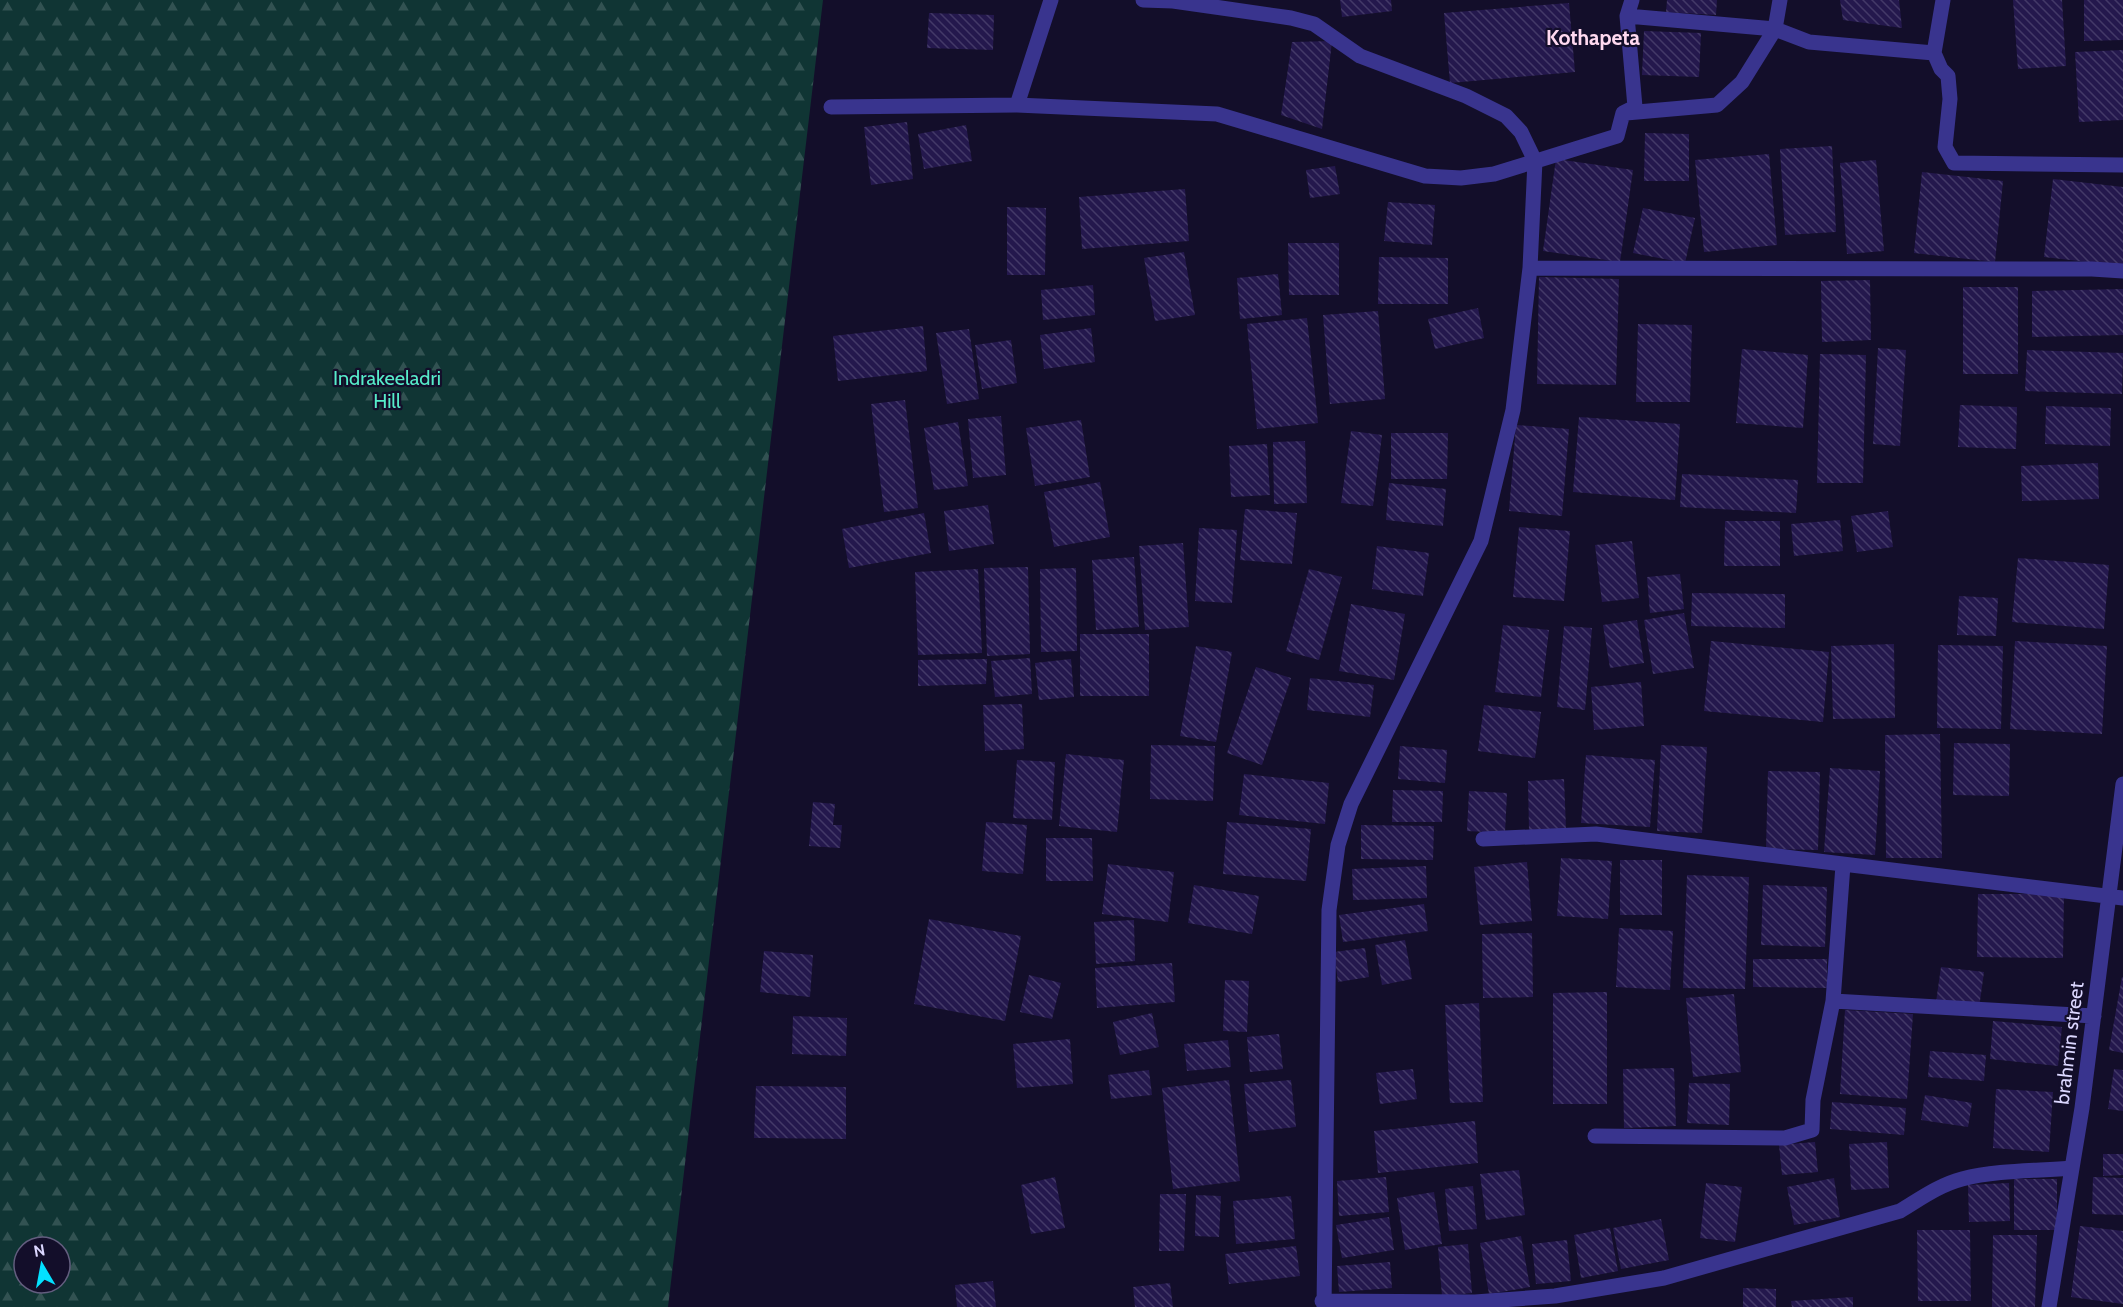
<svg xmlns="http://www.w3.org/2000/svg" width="2123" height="1307" font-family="Cabin,sans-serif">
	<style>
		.forest { fill: url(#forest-firs); fill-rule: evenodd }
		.building { fill: url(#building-back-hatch) }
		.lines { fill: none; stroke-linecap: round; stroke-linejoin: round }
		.street { stroke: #39348e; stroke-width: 15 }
		.labels { text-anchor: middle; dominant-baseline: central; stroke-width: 4.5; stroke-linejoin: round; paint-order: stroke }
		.park-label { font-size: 20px; fill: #56ecc9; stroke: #130e2a }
		.street-label { font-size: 20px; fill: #dcd7ff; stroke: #130e2a }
		.neighbourhood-label { font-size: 21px; font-weight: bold; fill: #ffd9f0; stroke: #130e2a }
	</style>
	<defs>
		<pattern id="forest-firs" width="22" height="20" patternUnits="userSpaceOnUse" patternTransform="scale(1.5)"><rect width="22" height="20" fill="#103534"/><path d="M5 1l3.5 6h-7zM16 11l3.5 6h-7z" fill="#325252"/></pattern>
		<pattern id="building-back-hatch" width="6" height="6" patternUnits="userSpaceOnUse" patternTransform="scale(1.5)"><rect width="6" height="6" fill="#24184d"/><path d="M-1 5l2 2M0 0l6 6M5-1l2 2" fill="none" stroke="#433968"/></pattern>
	</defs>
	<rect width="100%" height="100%" fill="#130e2a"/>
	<path class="forest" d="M0,0H823L668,1307H0ZM24,1247H60V1283H24Z"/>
	<path class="building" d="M1340,0H1391L1392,11L1342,17Z
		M1667,0H1717L1716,15L1666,12Z
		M1840,0H1899L1902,28L1843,20Z
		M2013,0H2062L2066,66L2018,69Z
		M2084,0H2123V40L2084,41Z
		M1569,3L1575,72L1450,83L1444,13Z
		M929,13L994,15L993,50L927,48Z
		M1644,31L1701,33L1699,77L1642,75Z
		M1332,41L1322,129L1281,115L1292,42Z
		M2123,50V120L2079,122L2075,52Z
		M907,122L913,179L871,185L864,127Z
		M966,125L972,161L924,169L918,134Z
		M1645,133L1689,134V181H1644Z
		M1832,146L1836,232L1785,235L1780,149Z
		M1769,154L1777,245L1704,252L1695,160Z
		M1556,159L1633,170L1620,262L1543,251Z
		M1876,160L1884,251L1847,254L1840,163Z
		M1335,166L1340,194L1310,198L1306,170Z
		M1922,172L2003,181L1995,262L1914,253Z
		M2053,179L2123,187V266L2044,257Z
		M1185,189L1189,241L1082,249L1079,197Z
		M1388,202L1435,205L1432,245L1384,241Z
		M1007,207L1046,208L1045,275H1007Z
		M1643,208L1695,218L1685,263L1633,253Z
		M1288,243H1339V295H1289Z
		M1184,252L1195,315L1155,321L1144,258Z
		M1379,257L1448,258V304H1378Z
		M1278,274L1282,315L1240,319L1237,278Z
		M1539,277L1619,279L1616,385L1537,384Z
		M1870,280L1871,340L1822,342L1821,281Z
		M1093,285L1095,315L1043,320L1041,290Z
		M1963,287H2018V374H1963Z
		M2123,289V335L2032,337V291Z
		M1478,308L1484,338L1435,349L1428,319Z
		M1378,311L1385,399L1330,404L1323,315Z
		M1307,318L1318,423L1257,429L1247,324Z
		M1638,324L1692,325L1690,402H1636Z
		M923,326L927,371L838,381L833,336Z
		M1091,328L1095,362L1044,369L1040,335Z
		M969,329L979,399L947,404L936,333Z
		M1011,340L1017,383L982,389L975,345Z
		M1878,348L1906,350L1900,446L1873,444Z
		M1742,349L1808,355L1803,428L1736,423Z
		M2027,350L2123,353L2122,394L2025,391Z
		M1820,354L1866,355L1863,483H1817Z
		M905,400L918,508L884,512L871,404Z
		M1960,405L2017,407L2016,449L1958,447Z
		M2046,406L2111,408L2110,446L2045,444Z
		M1001,416L1006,475L973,478L968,419Z
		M1579,417L1680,424L1675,500L1573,492Z
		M1081,420L1090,477L1035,486L1026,428Z
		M958,422L968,486L934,490L924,428Z
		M1516,425L1569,429L1562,516L1509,511Z
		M1351,431L1382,435L1373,506L1341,503Z
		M1391,433H1448L1447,479H1391Z
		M1305,441L1307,503L1274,504L1273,442Z
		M1267,444L1270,495L1231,497L1229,446Z
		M2098,463L2099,499L2022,501L2021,466Z
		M1682,474L1798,480L1796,513L1680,507Z
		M1100,482L1110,537L1054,547L1044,492Z
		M1389,483L1446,489L1443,526L1386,520Z
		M988,505L994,544L949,551L944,511Z
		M1245,509L1297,513L1292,564L1240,560Z
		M1888,511L1893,547L1857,552L1851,516Z
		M924,513L931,553L849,568L842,529Z
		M1840,520L1843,551L1794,556L1791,524Z
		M1725,521H1780V566H1724Z
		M1519,527L1570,531L1564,601L1513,597Z
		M1199,528L1237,530L1232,603L1195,601Z
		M1632,541L1639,598L1602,602L1595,545Z
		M1183,543L1189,627L1145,630L1139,546Z
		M1377,546L1429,553L1423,596L1372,589Z
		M1134,557L1139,627L1096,630L1092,560Z
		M2018,558L2109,565L2104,629L2012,622Z
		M1028,567L1030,654L987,656L984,568Z
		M1076,568L1077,651L1041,652L1040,569Z
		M978,569L982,653L918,655L915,572Z
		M1309,569L1342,577L1319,660L1286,651Z
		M1680,574L1684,609L1650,613L1647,577Z
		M1692,593L1785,594V628L1691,626Z
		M1959,596L1998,598L1996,636L1957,635Z
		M1351,604L1405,614L1394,680L1339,671Z
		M1684,613L1694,668L1653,674L1644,620Z
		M1637,620L1644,663L1610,668L1603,625Z
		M1503,625L1549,630L1541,697L1495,692Z
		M1564,626L1592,628L1585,710L1557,707Z
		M1080,634H1149V696H1080Z
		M1711,641L1829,652L1823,722L1704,711Z
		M2015,641L2107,646L2102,734L2010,729Z
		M1894,644L1895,718L1833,719L1831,646Z
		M1938,645L2003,646L2001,729L1937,728Z
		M1196,646L1232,652L1216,742L1180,736Z
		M1030,658L1032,694L995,697L991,661Z
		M987,659L986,684L918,686V660Z
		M1071,659L1074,697L1039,700L1035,663Z
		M1256,667L1291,678L1262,765L1227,753Z
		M1310,678L1374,685L1370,717L1307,710Z
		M1641,682L1644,726L1594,730L1591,687Z
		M1022,704L1024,749L985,751L983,705Z
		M1484,705L1541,712L1535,758L1478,751Z
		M1940,734L1942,858H1886L1885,735Z
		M1954,743L2010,744L2009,796L1953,795Z
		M1151,745L1215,746L1213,801L1150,799Z
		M1661,745L1707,747L1702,833L1657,831Z
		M1400,746L1447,750L1445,783L1398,779Z
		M1066,754L1124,760L1117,832L1059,826Z
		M1586,755L1655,760L1650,827L1581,823Z
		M1017,760L1055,762L1052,820L1013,818Z
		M1830,768L1880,771L1875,855L1824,852Z
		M1768,771L1820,772L1818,850L1766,849Z
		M1244,774L1329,783L1325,824L1239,815Z
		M1564,779L1566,829L1529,830L1528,781Z
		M1393,790L1443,791L1442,822H1392Z
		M1469,791L1507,793L1505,833L1467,831Z
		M813,802L835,804L833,825H842L840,848L809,846Z
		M986,822L1027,825L1023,874L982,871Z
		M1227,822L1311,829L1306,881L1223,874Z
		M1361,825L1434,826L1433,860L1361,859Z
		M1046,838H1092L1093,881H1046Z
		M1561,858L1612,861L1608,919L1557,916Z
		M1620,860H1662V915H1620Z
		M1527,862L1532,921L1480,925L1474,867Z
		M1108,864L1174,872L1168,922L1102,914Z
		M1426,866L1427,898L1353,900L1352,869Z
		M1687,875L1749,877L1745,989L1683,988Z
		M1194,885L1259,896L1252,934L1188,923Z
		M1763,885L1827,887L1825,947L1761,945Z
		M1978,894H2064L2063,958L1977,957Z
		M1424,904L1428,931L1343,942L1339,915Z
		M929,919L1021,936L1005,1021L914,1004Z
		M1134,920L1135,961L1096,964L1094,922Z
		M1619,928L1673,931L1670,990L1616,987Z
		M1532,933L1533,997L1483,998L1482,934Z
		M1405,940L1412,979L1382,985L1375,945Z
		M1365,948L1369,977L1338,982L1334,952Z
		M764,951L813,955L810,997L760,992Z
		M1753,959H1827V988L1753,987Z
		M1172,963L1175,1002L1097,1008L1095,968Z
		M1941,967L1984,972L1979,1008L1936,1002Z
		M1029,975L1061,983L1052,1019L1020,1012Z
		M2122,977H2123V1053L2109,1050Z
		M1225,980L1249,981L1247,1032L1223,1031Z
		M1607,992V1104H1553V993Z
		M1734,994L1741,1072L1693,1077L1686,998Z
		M1479,1003L1483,1102L1450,1103L1445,1005Z
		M1845,1010L1913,1014L1907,1099L1840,1094Z
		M1152,1013L1159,1047L1120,1055L1113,1022Z
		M793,1016L847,1018L846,1056L792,1054Z
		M1993,1021L2062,1027L2058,1066L1990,1059Z
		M1279,1034L1283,1069L1250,1072L1247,1037Z
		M1070,1039L1073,1084L1017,1088L1013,1044Z
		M1228,1040L1231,1067L1187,1071L1184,1044Z
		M1930,1051L1986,1055L1984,1081L1928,1077Z
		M1674,1068L1676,1126L1624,1128L1623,1069Z
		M1413,1069L1417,1099L1380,1104L1376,1073Z
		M2114,1069L2123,1070V1111L2108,1109Z
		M1149,1070L1152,1095L1111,1099L1108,1075Z
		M1229,1080L1240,1181L1173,1189L1162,1088Z
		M1291,1080L1296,1127L1249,1132L1244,1084Z
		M1689,1083L1730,1084L1729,1125L1687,1123Z
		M756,1086L846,1087V1139L754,1138Z
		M1996,1089L2053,1092L2049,1152L1993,1148Z
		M1925,1095L1972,1103L1968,1127L1921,1120Z
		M1832,1102L1906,1108L1904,1135L1830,1129Z
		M1475,1121L1478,1163L1378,1173L1374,1131Z
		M1815,1142L1818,1172L1782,1175L1779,1145Z
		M1887,1142L1889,1188L1851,1190L1849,1144Z
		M2103,1154H2123V1175L2103,1176Z
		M1519,1170L1525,1215L1486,1220L1480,1174Z
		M1055,1177L1065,1228L1031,1234L1021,1185Z
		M1386,1177L1389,1212L1339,1216L1337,1181Z
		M2093,1177L2123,1178V1215L2092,1214Z
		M1834,1178L1840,1217L1794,1225L1787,1187Z
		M2014,1179H2057V1230H2014Z
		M1706,1183L1742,1187L1735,1242L1700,1238Z
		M2009,1183L2010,1221L1969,1222L1968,1185Z
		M1473,1186L1477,1229L1449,1231L1445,1189Z
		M1434,1192L1442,1244L1405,1250L1397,1198Z
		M1160,1194H1186L1184,1251H1159Z
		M1196,1195L1221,1196L1219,1237L1195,1236Z
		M1291,1196L1295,1239L1236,1244L1233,1201Z
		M1389,1217L1394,1250L1342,1258L1336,1225Z
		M1661,1219L1669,1260L1621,1269L1613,1228Z
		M2080,1226L2123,1231V1304L2071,1297Z
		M1610,1228L1618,1271L1581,1278L1574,1235Z
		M1917,1230H1970L1971,1301H1918Z
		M1993,1235H2037L2035,1307H1992Z
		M1521,1236L1530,1287L1489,1294L1480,1243Z
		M1567,1240L1571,1281L1536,1284L1532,1244Z
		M1468,1244L1472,1293L1442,1296L1438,1247Z
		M1296,1246L1300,1276L1229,1284L1225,1254Z
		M1390,1262L1392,1288L1339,1292L1337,1266Z
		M993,1281L996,1307H957L955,1285Z
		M1170,1283L1173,1307H1135L1133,1287Z
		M1743,1288L1776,1289V1307H1743Z
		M1853,1297V1307H1792L1791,1301Z"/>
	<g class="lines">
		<path class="street" d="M1143,0L1173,1L1291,18L1314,24L1360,56L1466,96L1506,116L1521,132L1535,161L1530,268L2092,269L2123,271
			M1632,0L1627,16L1775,29L1809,42L1934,53L1941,69L1948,76L1950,99L1945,147L1954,163L2123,165
			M1934,53L1943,0
			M1017,105L1051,0
			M831,107L1017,105L1217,114L1425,176L1461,178L1494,174L1617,136L1623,113L1635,107L1627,16
			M1626,113L1717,105L1742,82L1775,29L1780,0
			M1483,839L1596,834L2123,898
			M1843,865L1833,1001L2094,1016
			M1595,1136L1785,1138L1812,1130L1813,1100L1833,1001
			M1322,1301L1475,1302L1555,1296L1664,1278L1900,1211C1920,1199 1939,1185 1962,1179C1997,1170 2036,1171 2072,1168
			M1324,1307L1329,910L1338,845L1351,804L1481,541L1513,410L1530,268
			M2049,1307L2082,1108L2123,784"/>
	</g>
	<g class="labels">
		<g class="park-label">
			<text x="387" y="378">Indrakeeladri<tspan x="387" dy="23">Hill</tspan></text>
		</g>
		<g class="street-label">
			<text transform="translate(2069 1043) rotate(-83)">brahmin street</text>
		</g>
		<g class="neighbourhood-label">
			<text x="1593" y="37">Kothapeta</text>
		</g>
	</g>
	<g transform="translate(42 1265) rotate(350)"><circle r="28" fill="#130e2a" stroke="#635e7f" stroke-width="1.5"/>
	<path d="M0-4.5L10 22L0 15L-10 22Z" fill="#03e1ff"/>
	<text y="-9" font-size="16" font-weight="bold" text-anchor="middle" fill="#dcd7ff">N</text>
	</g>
</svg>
